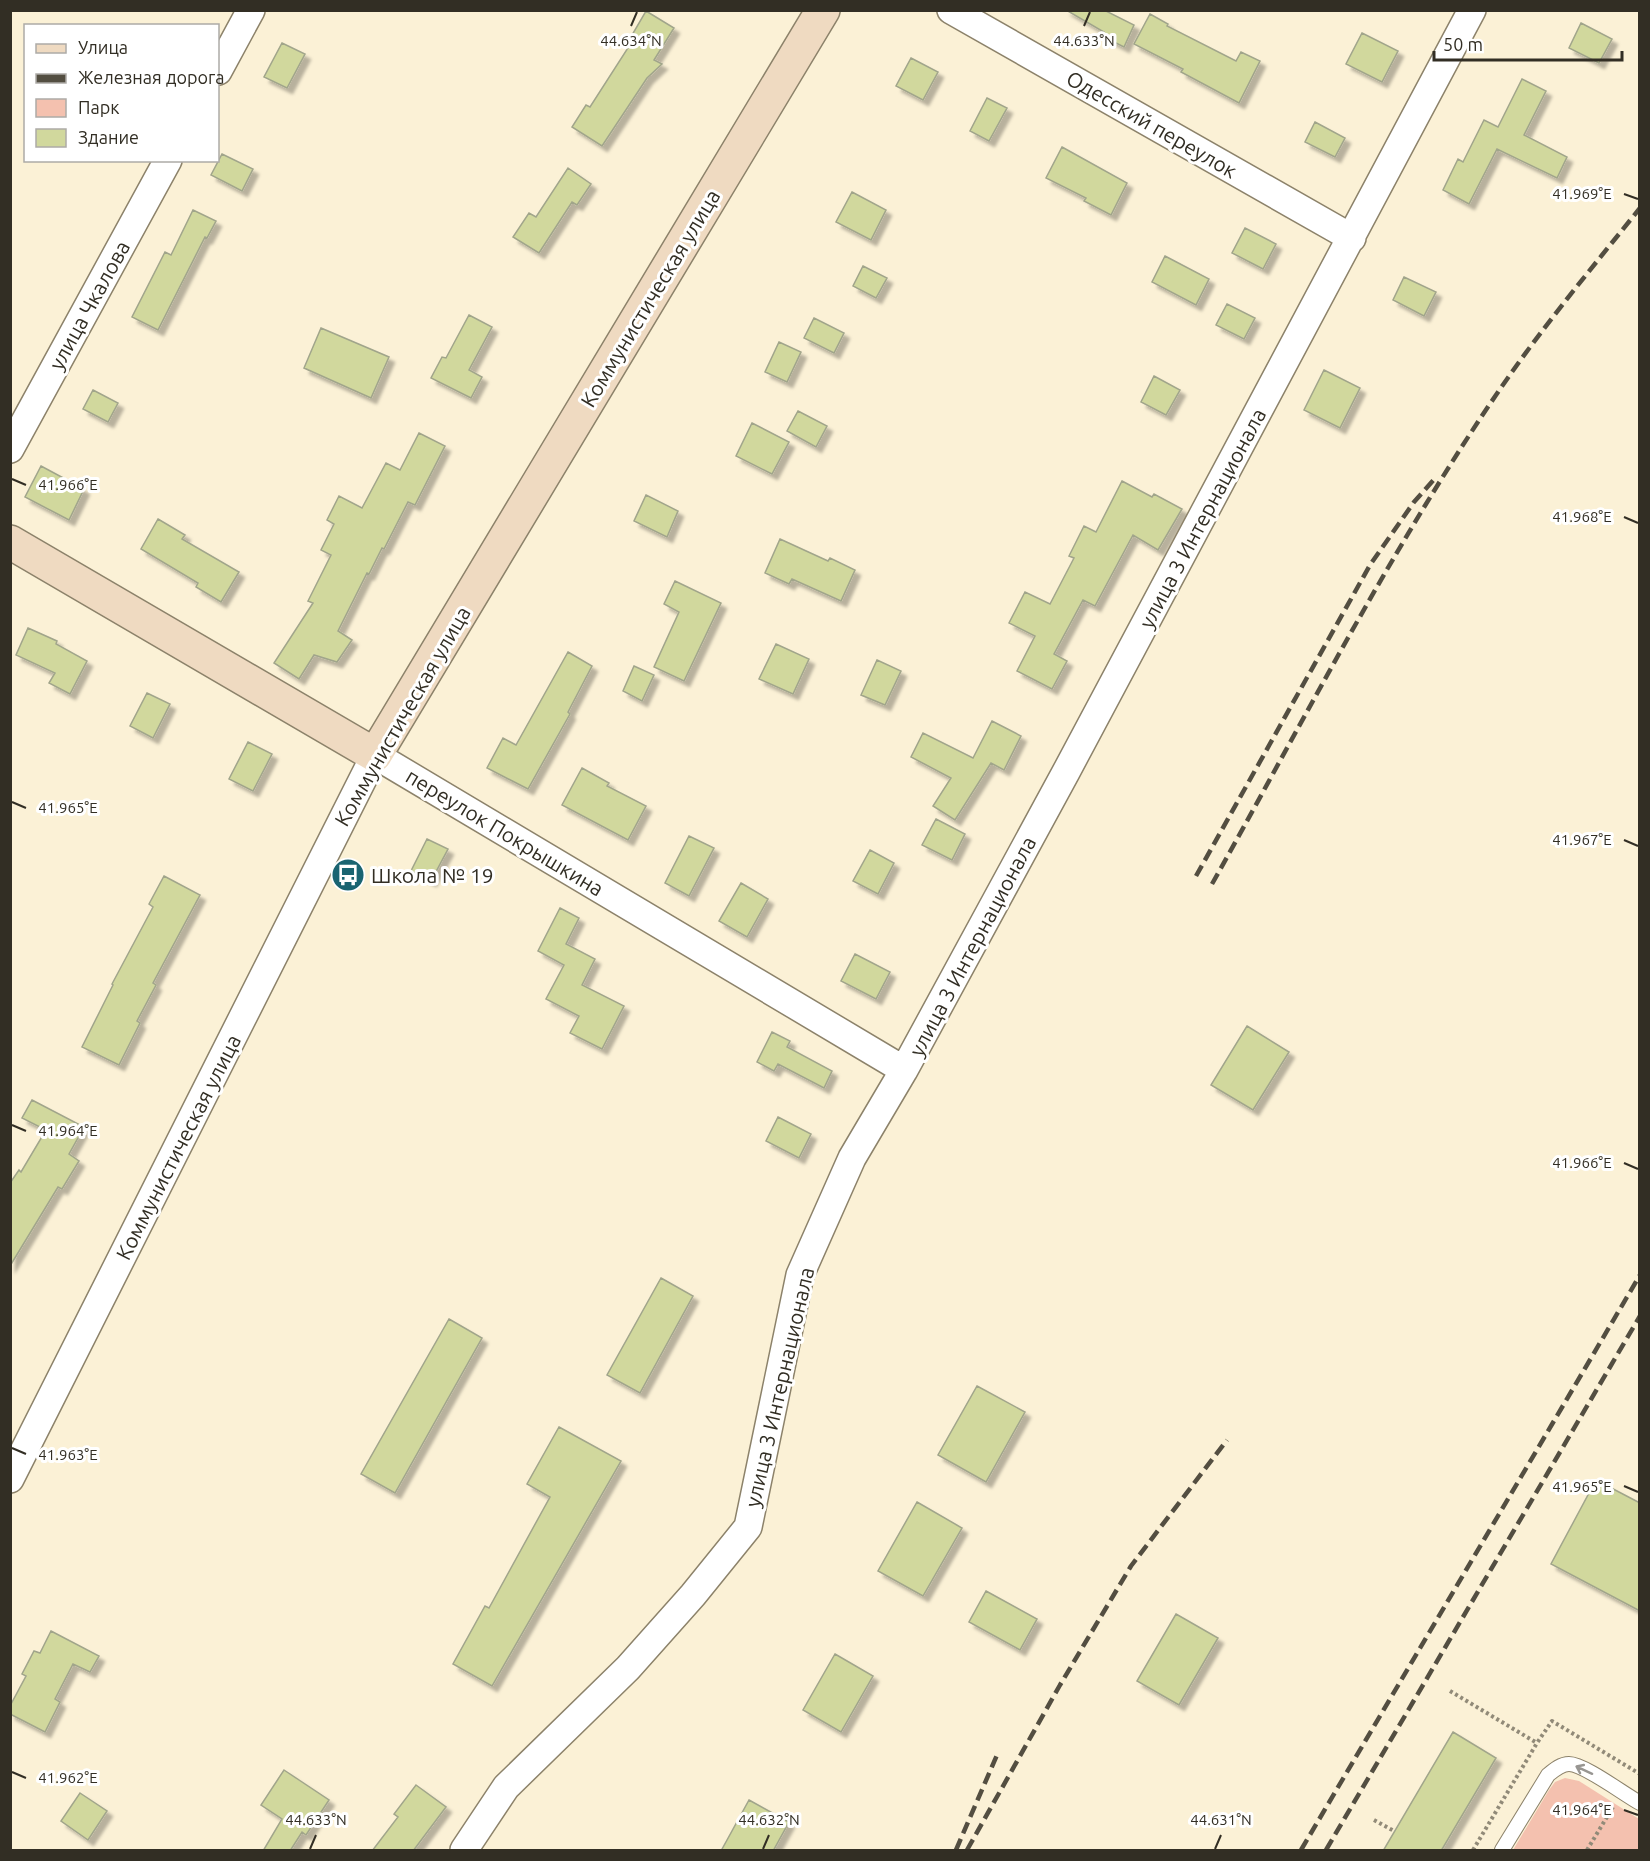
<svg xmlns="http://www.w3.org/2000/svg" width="1650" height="1861" font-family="Ubuntu,sans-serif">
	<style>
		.green { fill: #f4c1af }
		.building { fill: #d1d89d; stroke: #a1a58b; stroke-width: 1.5; filter: url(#shadow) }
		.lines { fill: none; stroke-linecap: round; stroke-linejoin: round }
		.lane-casing { stroke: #8c826a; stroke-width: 16 }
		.street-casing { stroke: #8c826a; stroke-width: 30 }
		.secondary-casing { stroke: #8c826a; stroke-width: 36 }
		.path { stroke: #918a78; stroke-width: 4; stroke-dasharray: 3 3; stroke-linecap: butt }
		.lane { stroke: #fff; stroke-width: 14 }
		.street { stroke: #fff; stroke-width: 27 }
		.secondary { stroke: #efdac1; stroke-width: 33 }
		.rail { stroke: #534e41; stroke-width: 4.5; stroke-dasharray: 12 6; stroke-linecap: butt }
		.oneway { stroke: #989692 }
		.ticks { fill: none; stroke: #322e24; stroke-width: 2 }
		.labels { text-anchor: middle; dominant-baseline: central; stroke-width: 6; stroke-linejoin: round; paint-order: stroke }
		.street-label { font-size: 21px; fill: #322e24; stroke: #fff }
		.poi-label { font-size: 21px; fill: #322e24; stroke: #fff; text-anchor: start }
		.ticks-label { font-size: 15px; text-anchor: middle; fill: #322e24; stroke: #fff; stroke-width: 6; stroke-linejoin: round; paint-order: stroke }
	</style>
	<defs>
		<filter id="shadow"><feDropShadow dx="5.5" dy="5.5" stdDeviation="1.5" flood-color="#0004"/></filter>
	</defs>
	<rect width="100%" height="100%" fill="#fbf1d6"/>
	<path class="green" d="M1565,1778L1579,1781L1639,1819V1850H1513L1549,1790L1555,1782Z"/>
	<path class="building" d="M1066,10H1104L1134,25L1124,47L1102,36L1104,32Z
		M646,11L674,28L654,60L662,64L647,78L602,146L572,127L586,105L590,107L635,37L632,35Z
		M1150,14L1168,24L1167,26L1236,61L1241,52L1260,61L1239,103L1181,72L1183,69L1134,44Z
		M1581,23L1612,39L1599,63L1569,48Z
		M1362,33L1398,51L1382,82L1346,64Z
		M282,43L305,54L287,88L264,77Z
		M911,58L938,72L923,100L896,86Z
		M1522,79L1546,91L1524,135L1567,157L1557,178L1497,149L1469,204L1443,190L1458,159L1463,162L1484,120L1498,127Z
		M987,98L1007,108L989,141L970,131Z
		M1315,122L1345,138L1335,157L1305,142Z
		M1062,147L1127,183L1111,215L1084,201L1086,198L1046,178Z
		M222,154L253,169L242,191L211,175Z
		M568,168L591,184L577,205L572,202L539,253L513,237L529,213L536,217Z
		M852,192L886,210L871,240L836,222Z
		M193,210L216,221L207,238L205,237L158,330L132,317L165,252L171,255Z
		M1245,228L1276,244L1263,269L1232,253Z
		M1165,256L1209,279L1196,305L1152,282Z
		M863,266L887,278L876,298L853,286Z
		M1404,277L1436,292L1424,316L1393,300Z
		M1227,304L1255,318L1244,339L1216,325Z
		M469,315L492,327L469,370L482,377L471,398L431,378L442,357L446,358Z
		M814,318L844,333L834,353L804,338Z
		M321,328L389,357L371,398L304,368Z
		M779,342L801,352L787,382L765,372Z
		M1324,370L1360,388L1340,428L1304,410Z
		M1154,376L1180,390L1166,415L1141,402Z
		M93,390L118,403L108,422L83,409Z
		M798,411L827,426L816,447L787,431Z
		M752,423L789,442L772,474L736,456Z
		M419,433L445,446L415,505L408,502L384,549L382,548L369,574L367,573L338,631L352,640L337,662L314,655L299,679L274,663L313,603L308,601L331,555L321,550L334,524L327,520L339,496L362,508L386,463L400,470Z
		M41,466L84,489L69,520L25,497Z
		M1122,481L1152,497L1154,494L1182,509L1158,550L1133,535L1095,606L1083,600L1054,654L1067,661L1052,689L1017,671L1035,636L1009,623L1025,592L1050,604L1074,558L1069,556L1084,526L1096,532Z
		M646,495L678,511L667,537L634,521Z
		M158,519L185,535L182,539L239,572L221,602L196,587L198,583L141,549Z
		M780,539L828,561L830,558L855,570L841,601L792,579L789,584L765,573Z
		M675,581L721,603L684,681L654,667L679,612L664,604Z
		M28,628L57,641L56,644L87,661L70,694L49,683L55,673L16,655Z
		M776,644L809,659L793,694L759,679Z
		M568,652L592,666L568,712L570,714L528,789L487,768L503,738L516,745Z
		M877,660L901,671L885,705L861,695Z
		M634,666L654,675L642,701L623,691Z
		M147,693L170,704L153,738L130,726Z
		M992,721L1021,736L1004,770L991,763L955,820L933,806L951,778L911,757L923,733L973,758Z
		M248,742L272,754L253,791L229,779Z
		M582,768L609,783L607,786L646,806L628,840L562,805Z
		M936,819L965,834L952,860L922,845Z
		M689,836L714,848L689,896L665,883Z
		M427,839L448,849L431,881L411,871Z
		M870,850L894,863L878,894L853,881Z
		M164,876L200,895L153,983L156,985L137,1021L140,1023L119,1065L82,1047L113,985L112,984L153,907L149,904Z
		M741,883L768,899L747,937L719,921Z
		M560,908L579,918L566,944L595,959L582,985L624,1006L602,1049L570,1033L579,1016L546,999L564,965L538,951Z
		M855,954L890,972L876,999L841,981Z
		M1247,1026L1289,1052L1253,1110L1211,1085Z
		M772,1032L790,1041L787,1047L832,1071L824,1088L778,1064L774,1071L757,1062Z
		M32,1100L84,1127L69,1154L79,1161L62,1189L58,1187L10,1266V1183L19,1170L21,1172L46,1130L22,1118Z
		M778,1117L811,1134L799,1158L766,1141Z
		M661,1278L693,1296L640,1393L607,1375Z
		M449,1319L482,1338L395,1493L361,1474Z
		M977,1386L1025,1412L986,1482L938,1455Z
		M559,1427L621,1461L492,1686L453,1664L485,1606L489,1608L550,1497L527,1484Z
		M1596,1480L1640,1503V1611L1551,1564Z
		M917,1502L962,1528L923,1596L878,1571Z
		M986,1591L1037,1619L1020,1650L969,1622Z
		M1176,1614L1218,1638L1179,1705L1137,1681Z
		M51,1631L99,1656L90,1672L73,1664L55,1699L60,1702L45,1732L10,1714V1706L26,1676L22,1674L34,1651L40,1653Z
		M835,1654L873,1676L841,1732L803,1710Z
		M1453,1732L1496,1758L1441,1851H1383Z
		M284,1770L329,1800L306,1835L302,1832L290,1851H263L282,1819L261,1805Z
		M416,1785L446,1807L413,1851H372L398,1817L394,1814Z
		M80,1793L107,1811L88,1840L61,1821Z
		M749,1800L789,1822L773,1851H721Z"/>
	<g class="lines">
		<defs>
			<path id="lane" d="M1502,1850L1548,1775C1554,1770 1561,1764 1569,1764C1584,1764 1625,1795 1640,1803"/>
			<path id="street" d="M951,10L1352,238
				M218,71L251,10
				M10,449L168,160
				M10,1479L375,755L904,1070
				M464,1850L506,1787L628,1668L693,1595L748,1527L800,1275L852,1158L904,1070L1066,772L1472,10"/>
			<path id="secondary" d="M10,542L375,755L823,10"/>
		</defs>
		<use href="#lane" class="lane-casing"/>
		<use href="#street" class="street-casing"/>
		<use href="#secondary" class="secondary-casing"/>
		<path class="path" d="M1450,1691L1537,1743
			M1374,1820L1394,1831
			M1473,1850L1537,1743L1552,1721L1640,1774
			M1587,1850L1613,1807"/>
		<use href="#lane" class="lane"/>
		<use href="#street" class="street"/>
		<use href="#secondary" class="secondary"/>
		<path class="rail" d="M1196,876L1370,565L1414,502L1437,476
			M1212,884C1304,720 1390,551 1496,395C1540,330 1591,269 1640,208
			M956,1850L997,1755
			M967,1850L1060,1685L1131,1566L1227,1440
			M1301,1850L1640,1275
			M1326,1850L1640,1316"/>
	</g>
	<defs><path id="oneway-shaft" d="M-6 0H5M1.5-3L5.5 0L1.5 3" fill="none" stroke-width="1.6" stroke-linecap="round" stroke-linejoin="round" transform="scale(1.5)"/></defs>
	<use class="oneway" href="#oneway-shaft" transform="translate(1584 1770) rotate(-155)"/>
	<path class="ticks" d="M631,26L637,12M1084,26L1090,12M1624,194L1638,199M12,479L26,485M1624,517L1638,523M12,802L26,808M1624,840L1638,846M12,1125L26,1131M1624,1163L1638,1169M12,1448L26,1454M1624,1486L1638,1492M12,1772L26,1778M1624,1810L1638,1815M310,1849L316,1835M763,1849L769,1835M1215,1849L1221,1835"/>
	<defs>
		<symbol id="bus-disc" viewBox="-11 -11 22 22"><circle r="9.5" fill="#1a6471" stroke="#fff"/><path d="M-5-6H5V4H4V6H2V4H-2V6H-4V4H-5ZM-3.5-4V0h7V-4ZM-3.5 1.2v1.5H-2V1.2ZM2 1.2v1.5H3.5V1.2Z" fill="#fff"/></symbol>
	</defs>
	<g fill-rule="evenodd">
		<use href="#bus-disc" x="329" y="856" width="38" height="38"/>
	</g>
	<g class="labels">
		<g class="street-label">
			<text transform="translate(1152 124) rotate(30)">Одесский переулок</text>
			<text transform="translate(650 298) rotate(-59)">Коммунистическая улица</text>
			<text transform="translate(89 305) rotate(-61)">улица Чкалова</text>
			<text transform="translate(1202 518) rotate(-62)">улица 3 Интернационала</text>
			<text transform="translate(402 716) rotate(-60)">Коммунистическая улица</text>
			<text transform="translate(505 832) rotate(31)">переулок Покрышкина</text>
			<text transform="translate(972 946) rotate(-62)">улица 3 Интернационала</text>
			<text transform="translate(178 1147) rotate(-63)">Коммунистическая улица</text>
			<text transform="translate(779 1387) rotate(-77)">улица 3 Интернационала</text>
		</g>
		<g class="poi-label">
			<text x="371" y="875">Школа № 19</text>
		</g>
	</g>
	<g class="ticks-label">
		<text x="631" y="46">44.634°N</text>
		<text x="1084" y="46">44.633°N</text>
		<text x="1582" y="199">41.969°E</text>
		<text x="68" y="490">41.966°E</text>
		<text x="1582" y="522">41.968°E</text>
		<text x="68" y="813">41.965°E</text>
		<text x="1582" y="845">41.967°E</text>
		<text x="68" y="1136">41.964°E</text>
		<text x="1582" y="1168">41.966°E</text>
		<text x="68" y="1460">41.963°E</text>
		<text x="1582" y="1492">41.965°E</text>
		<text x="68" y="1783">41.962°E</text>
		<text x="1582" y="1815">41.964°E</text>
		<text x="316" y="1825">44.633°N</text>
		<text x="769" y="1825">44.632°N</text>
		<text x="1221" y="1825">44.631°N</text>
	</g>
	<rect width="1650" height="1861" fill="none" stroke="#322e24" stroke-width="24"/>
	<rect x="24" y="24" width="195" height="138" fill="#ffffff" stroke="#adaba7" stroke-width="1.5"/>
	<rect x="36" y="44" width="30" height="9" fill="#efdac1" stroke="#adaba7" stroke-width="1.5"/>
	<text x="78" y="54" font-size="18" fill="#322e24">Улица</text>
	<rect x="36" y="74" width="30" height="9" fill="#534e41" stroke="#adaba7" stroke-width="1.5"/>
	<text x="78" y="84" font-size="18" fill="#322e24">Железная дорога</text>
	<rect x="36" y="99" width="30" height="18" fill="#f4c1af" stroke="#adaba7" stroke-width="1.5"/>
	<text x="78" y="114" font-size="18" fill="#322e24">Парк</text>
	<rect x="36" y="129" width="30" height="18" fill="#d1d89d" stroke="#adaba7" stroke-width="1.5"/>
	<text x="78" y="144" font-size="18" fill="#322e24">Здание</text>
	<path d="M1434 51v9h188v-9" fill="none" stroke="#322e24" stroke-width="3"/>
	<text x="1443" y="51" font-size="18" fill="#322e24" stroke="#ffffff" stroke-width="4.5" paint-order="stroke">50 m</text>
</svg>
